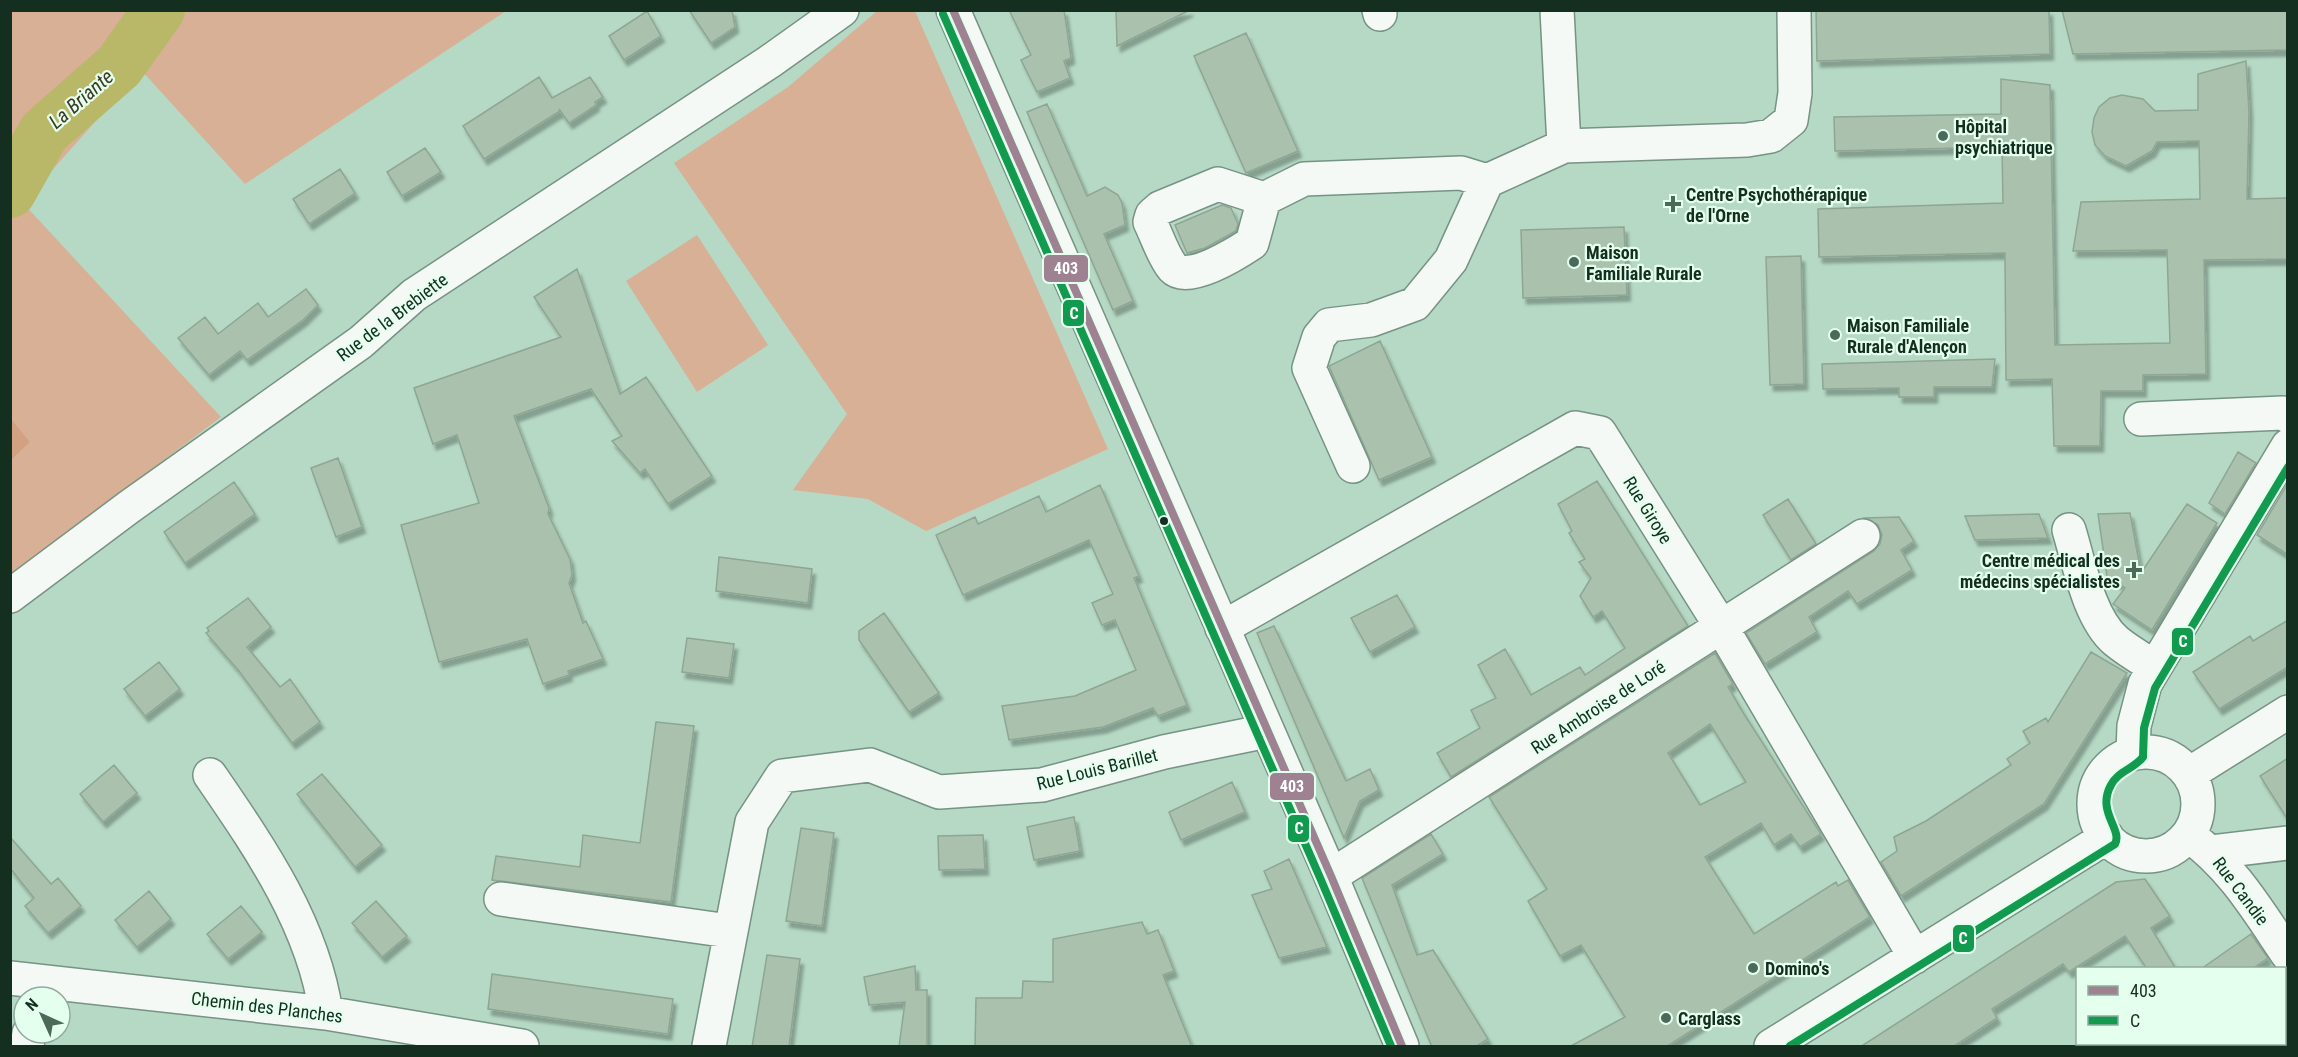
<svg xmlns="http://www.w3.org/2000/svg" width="2298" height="1057" font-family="'Roboto Condensed',sans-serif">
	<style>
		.green { fill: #d8b095 }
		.forest { fill: #d2a182 }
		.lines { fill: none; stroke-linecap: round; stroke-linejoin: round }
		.river { stroke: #b9b768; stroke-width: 52 }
		.building { fill: #a9c1ad; stroke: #8ea693; stroke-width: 1.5; fill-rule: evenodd; filter: url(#shadow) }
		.minor-casing { stroke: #769383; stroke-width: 36 }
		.major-casing { stroke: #769383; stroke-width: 36 }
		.minor { stroke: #f4f9f6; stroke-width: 33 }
		.major { stroke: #f4f9f6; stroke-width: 33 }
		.bus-1-casing { stroke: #e5ffef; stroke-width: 12 }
		.bus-2-casing { stroke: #e5ffef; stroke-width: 12 }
		.bus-1 { stroke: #9e8292; stroke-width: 8 }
		.bus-2 { stroke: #129b4e; stroke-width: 8 }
		.poi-dot { fill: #4c6a59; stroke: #e5ffef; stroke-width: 2 }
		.bus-dot { fill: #142e20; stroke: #e5ffef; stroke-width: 2 }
		.labels { text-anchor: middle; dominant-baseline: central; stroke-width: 4.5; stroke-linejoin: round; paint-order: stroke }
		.poi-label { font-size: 18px; font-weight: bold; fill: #142e20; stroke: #e5ffef; text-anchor: start }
		.street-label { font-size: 18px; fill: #142e20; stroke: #e5ffef }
		.water-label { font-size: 20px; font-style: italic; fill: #3e3a23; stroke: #e5ffef }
		.line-badge { stroke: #e5ffef; stroke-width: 2 }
		.badge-label { font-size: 16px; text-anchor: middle; font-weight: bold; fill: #fff }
	</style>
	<defs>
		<filter id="shadow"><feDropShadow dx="3.5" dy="6" stdDeviation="1.5" flood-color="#0004"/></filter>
	</defs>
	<rect width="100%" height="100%" fill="#b5d9c4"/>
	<path class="green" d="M11,11H506L245,184L141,70L23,203L221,417L11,575L10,460L30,442L10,419Z
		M877,11H915L1108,449L926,531L868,499L793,490L847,414L674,163L788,87Z
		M697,235L768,345L697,392L626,281Z"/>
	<path class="forest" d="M11,419L30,442L11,460Z"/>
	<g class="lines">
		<path class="river" d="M10,192L44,132L119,66L159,10"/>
	</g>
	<path class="building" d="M689,10H732L735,27L711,43Z
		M1009,10H1064L1071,58L1064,61L1070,78L1037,92L1021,60L1031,55Z
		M1116,10H1190L1117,46Z
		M1816,10H2049L2050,54L1817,61Z
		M2062,10H2288V50L2073,54Z
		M647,11L661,36L624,60L609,36Z
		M1246,33L1298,151L1246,173L1194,56Z
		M2246,61L2249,112L2247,199L2288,198V259L2204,260L2206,374L2143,375V391H2101L2100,446H2054L2052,379L2006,380L2005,253L1819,257L1818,209L2003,203L2002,147L1835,151L1834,117L2001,114V79L2050,85L2055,345L2170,343L2167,250L2073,251L2081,202L2200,199L2199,141L2157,142L2152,151L2126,166L2105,156L2095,145L2092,132L2094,118L2099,107L2110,98L2122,95L2143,99L2155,111L2198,110V74Z
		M539,77L552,98L590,77L603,97L595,102L596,105L569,123L559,109L560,111L484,159L463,126Z
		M1047,104L1087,196L1105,187L1118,195L1122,203L1125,225L1104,234L1133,301L1113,310L1027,112Z
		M425,148L441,172L402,196L387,172Z
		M340,169L355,193L309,224L293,199Z
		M1222,205L1231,208L1238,224L1236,231L1205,248L1187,253L1175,225Z
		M1624,227L1627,295L1523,298L1521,230Z
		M1801,256L1804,384L1770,385L1766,257Z
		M577,269L620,394L646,377L712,476L668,504L645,469L640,473L612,441L622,436L591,389L514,416L549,508L548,514L570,559L572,575L569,583L583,623L586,621L603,659L568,671L569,675L543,684L527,639L439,662L401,525L479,503L457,435L433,444L414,388L561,337L534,297Z
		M306,289L318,305L303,320L247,360L240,351L209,375L178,338L205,317L218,334L258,303L268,317Z
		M1380,341L1432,457L1379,480L1329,366Z
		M1995,359L1992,387H1934V397H1899V388L1823,389L1822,364Z
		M2238,452L2256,463L2225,514L2209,503Z
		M338,458L362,527L336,537L311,468Z
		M1597,481L1688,626L1451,777L1437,753L1480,728L1471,710L1496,698L1478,665L1505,649L1531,695L1580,667L1585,675L1625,648L1602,611L1593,617L1580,596L1591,578L1579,562L1585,559L1569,533L1572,531L1558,504Z
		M234,482L255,514L185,563L164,532Z
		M2288,483V555L2257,535Z
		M1100,485L1139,576L1134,578L1187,705L1158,716L1153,708L1103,727L1009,740L1002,706L1075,696L1136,670L1115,620L1102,625L1092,603L1113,594L1089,540L963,595L936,535L975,517L978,524L1039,496L1046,512Z
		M1788,499L1816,544L1791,560L1763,515Z
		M2187,504L2217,523L2152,630L2113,604L2125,588L2107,576L2098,514L2130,513L2141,573Z
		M2039,514L2048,538L1975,540L1965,516Z
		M1899,517L1914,541L1901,550L1912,570L1857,604L1848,591L1809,617L1817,632L1765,664L1746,633L1874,551L1880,544L1882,535L1878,525L1865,518Z
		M719,557L812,569L808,603L716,591Z
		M1397,595L1415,627L1370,652L1351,618Z
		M248,598L271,627L247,647L280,687L290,679L320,722L292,743L239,671L206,633L209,631L207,628Z
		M884,613L939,693L909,712L859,640V631Z
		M2288,620V667L2219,709L2193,672L2250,636L2253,641Z
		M1274,626L1346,781L1370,769L1379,790L1360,801L1344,838L1257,633Z
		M687,638L734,644L729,678L682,672Z
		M2091,652L2127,673L2044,804L1901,896L1881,862L1897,851L1894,837L1926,821L2011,765L2007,759L2030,743L2023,731L2046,718L2048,722Z
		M1715,653L1733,684L1728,687L1744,714L1821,834L1800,847L1791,834L1774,845L1761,823L1705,857L1754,934L1836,882L1838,886L1848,880L1870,917L1666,1047H1569L1625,1017L1581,945L1560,956L1528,901L1547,889L1489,797ZM1710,724L1746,782L1700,805L1668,753Z
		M159,662L180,689L145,716L124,689Z
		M656,722L694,726L671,902L492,880L496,856L580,867L583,835L640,843Z
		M2288,758V820L2260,776Z
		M114,765L137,793L103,822L80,794Z
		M322,774L382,845L355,867L297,794Z
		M1232,782L1245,812L1181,840L1169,812Z
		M1074,817L1080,851L1034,860L1027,827Z
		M801,828L834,833L822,926L786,921Z
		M1431,834L1443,854L1392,885L1417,955L1433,950L1488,1039L1475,1047H1432L1362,878Z
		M983,835L985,869L939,870L938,836Z
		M10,837L51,884L58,878L81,906L48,933L25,906L34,898L10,868Z
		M1289,859L1327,947L1279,958L1252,895L1272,889L1264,871Z
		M2145,879L2170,916L2151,928L2176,969H2147L2125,936L2069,972L2063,964L1992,1009L1997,1018L1953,1047H1860L2116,882Z
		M149,891L171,919L137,947L115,920Z
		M376,901L407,936L382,957L352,923Z
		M241,906L262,932L228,959L207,934Z
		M1142,922L1147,934L1158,930L1174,971L1163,975L1192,1047H975L976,998H1022L1023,981L1053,982V939Z
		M2251,934L2268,958L2252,969H2201Z
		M767,955L800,959L789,1047H752Z
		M915,966L916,990H927V1047H899L905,1002L869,1005L864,977Z
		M492,974L673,999L668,1034L488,1009Z"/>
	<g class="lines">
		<defs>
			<path id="minor" d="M1379,10L1380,14
				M1557,10L1564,146L1747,140L1771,136L1791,120L1795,93L1794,10
				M1264,199L1252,243C1237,253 1188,284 1173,268C1163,256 1157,236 1150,222L1152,215L1160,208L1218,184L1264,199L1304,179L1461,173L1487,181L1564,146
				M2141,419L2283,413L2288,416
				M1353,466L1309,368L1319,337L1329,325L1371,320L1415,304L1451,260L1487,181
				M2069,530C2079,563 2089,618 2116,641C2128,651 2142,659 2155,667
				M10,596L129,507L361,342L414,295L769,62L842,10
				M1222,628L1575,428L1600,433L1722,628L1915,957
				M2094 804a52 52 0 1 1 104 0a52 52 0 1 1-104 0Z
				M2133,753L2134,726L2145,684L2288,446
				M2189,774L2288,712
				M210,775C260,848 313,924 326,1013
				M2188,835C2232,866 2258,911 2288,955
				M2212,852L2288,843
				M1331,876L1863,536
				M501,899L729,931
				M10,978L326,1013L522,1046
				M27,1046L29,1033
				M709,1046L752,822L782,776L870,765L939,792L1042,785L1164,752L1267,731
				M1771,1046L2107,837"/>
			<path id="major" d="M953,10L1331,876L1402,1046"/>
		</defs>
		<use href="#minor" class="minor-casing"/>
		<use href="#major" class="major-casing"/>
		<use href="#minor" class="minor"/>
		<use href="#major" class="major"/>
		<defs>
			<path id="bus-1" d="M953,10L1331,876L1402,1046"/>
			<path id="bus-2" d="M943,14L1321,880L1391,1046
				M1790,1046L2115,844C2123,829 2096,812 2111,785C2118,771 2134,769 2143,757L2144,728L2155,688L2288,467"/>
		</defs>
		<use href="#bus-1" class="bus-1-casing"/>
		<use href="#bus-2" class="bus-2-casing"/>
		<use href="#bus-1" class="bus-1"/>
		<use href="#bus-2" class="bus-2"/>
	</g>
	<g class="poi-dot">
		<circle cx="1943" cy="136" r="6"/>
		<path d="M1670 195h6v6h6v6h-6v6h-6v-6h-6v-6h6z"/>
		<circle cx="1574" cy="262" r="6"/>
		<circle cx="1835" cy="335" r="6"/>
		<path d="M2131 561h6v6h6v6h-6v6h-6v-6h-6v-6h6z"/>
		<circle cx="1753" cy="968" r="6"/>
		<circle cx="1666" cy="1018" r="6"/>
	</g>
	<circle class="bus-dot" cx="1164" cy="521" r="5"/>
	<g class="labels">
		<g class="poi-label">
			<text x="1955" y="126">Hôpital<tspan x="1955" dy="21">psychiatrique</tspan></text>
			<text x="1686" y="194">Centre Psychothérapique<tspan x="1686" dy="21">de l'Orne</tspan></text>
			<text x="1586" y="252">Maison<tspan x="1586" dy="21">Familiale Rurale</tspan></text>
			<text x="1847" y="325">Maison Familiale<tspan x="1847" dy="21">Rurale d'Alençon</tspan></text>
			<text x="2120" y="560" text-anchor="end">Centre médical des<tspan x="2120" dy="21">médecins spécialistes</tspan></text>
			<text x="1765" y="968">Domino's</text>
			<text x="1678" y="1018">Carglass</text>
		</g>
		<g class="street-label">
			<text transform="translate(392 317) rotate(-37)">Rue de la Brebiette</text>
			<text transform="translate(1648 510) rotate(58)">Rue Giroye</text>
			<text transform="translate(1598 707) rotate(-33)">Rue Ambroise de Loré</text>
			<text transform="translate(1097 769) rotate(-14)">Rue Louis Barillet</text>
			<text transform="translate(2241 891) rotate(53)">Rue Candie</text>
			<text transform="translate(267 1007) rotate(7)">Chemin des Planches</text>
		</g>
		<g class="water-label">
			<text transform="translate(81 99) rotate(-41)">La Briante</text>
		</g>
	</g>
	<g class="line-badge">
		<rect x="1043" y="254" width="46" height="29" rx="6" fill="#9e8292"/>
		<rect x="1062" y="299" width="23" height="28" rx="6" fill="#129b4e"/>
		<rect x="2171" y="627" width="23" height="29" rx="6" fill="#129b4e"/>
		<rect x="1269" y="772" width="46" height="29" rx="6" fill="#9e8292"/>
		<rect x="1287" y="814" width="23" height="29" rx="6" fill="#129b4e"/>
		<rect x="1952" y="924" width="23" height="29" rx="6" fill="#129b4e"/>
	</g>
	<g class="badge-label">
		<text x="1066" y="274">403</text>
		<text x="1074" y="319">C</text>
		<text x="2183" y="647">C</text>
		<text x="1292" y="792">403</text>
		<text x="1299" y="834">C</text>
		<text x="1963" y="944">C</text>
	</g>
	<rect width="2298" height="1057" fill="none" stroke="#142e20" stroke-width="24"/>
	<rect x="2076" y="967" width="210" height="78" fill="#e5ffef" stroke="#91ab9c" stroke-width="1.5"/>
	<rect x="2088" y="986" width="30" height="9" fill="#9e8292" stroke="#91ab9c" stroke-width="1.5"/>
	<text x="2130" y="997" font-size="18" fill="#142e20">403</text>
	<rect x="2088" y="1016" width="30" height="9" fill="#129b4e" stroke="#91ab9c" stroke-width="1.5"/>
	<text x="2130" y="1027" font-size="18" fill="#142e20">C</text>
	<g transform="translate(42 1015) rotate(315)"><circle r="28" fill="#e5ffef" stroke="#91ab9c" stroke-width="1.5"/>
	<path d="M0-4.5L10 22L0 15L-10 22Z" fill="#4c6a59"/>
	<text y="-9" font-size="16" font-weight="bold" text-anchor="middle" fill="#142e20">N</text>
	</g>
</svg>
